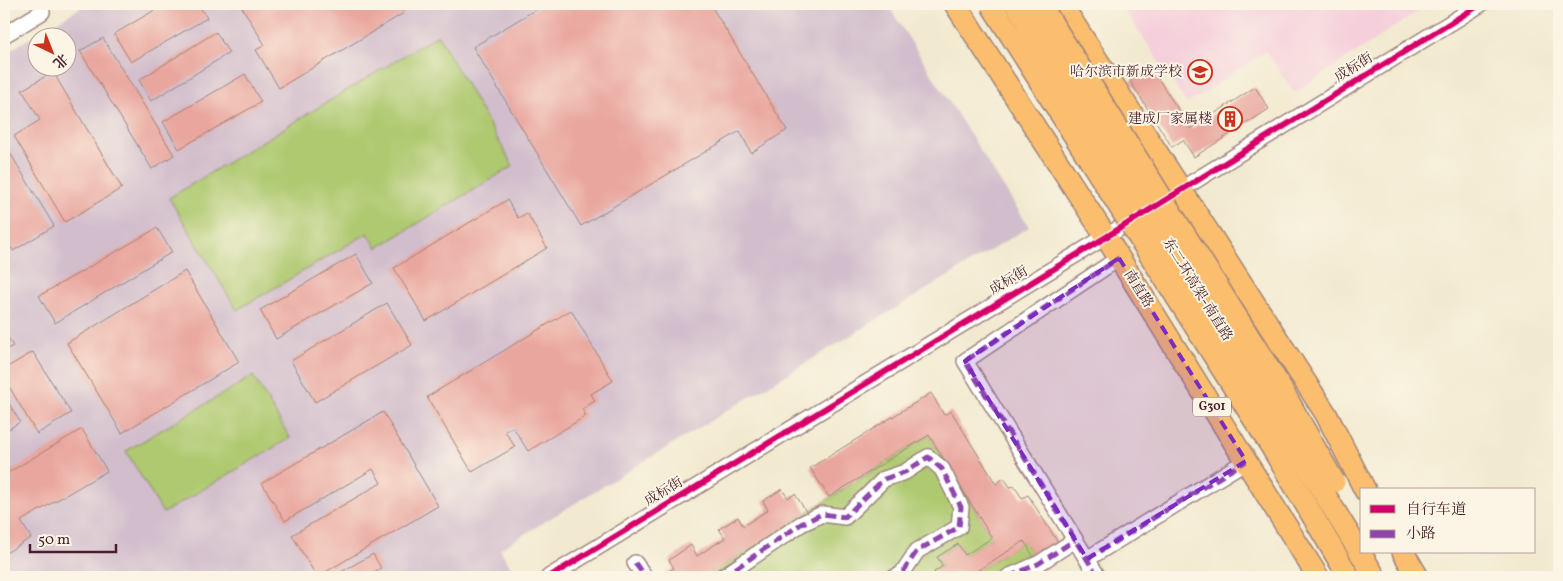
<svg xmlns="http://www.w3.org/2000/svg" width="1563" height="581" font-family="Vollkorn,'Noto Serif SC',serif">
	<style>
		.built { fill: #f5cfdb }
		.industrial { fill: #d1bdcc; fill-rule: evenodd }
		.green { fill: #aec970; stroke: #7c744e }
		.building { fill: #e9a69e }
		.lines { fill: none; stroke-linecap: round; stroke-linejoin: round }
		.minor-casing { stroke: #9e847e; stroke-width: 18 }
		.highway-casing { stroke: #9e847e; stroke-width: 24 }
		.minor { stroke: #fff; stroke-width: 15 }
		.highway { stroke: #fbbe6e; stroke-width: 21 }
		.highway-bridge-casing { stroke: #9e847e; stroke-width: 24; stroke-linecap: butt }
		.highway-bridge { stroke: #fbbe6e; stroke-width: 21 }
		.quiet { stroke: #8e44ad; stroke-width: 5; stroke-dasharray: 10 5; stroke-linecap: butt }
		.cycleway-casing { stroke: #fcf5e5; stroke-width: 9 }
		.cycleway { stroke: #d6006c; stroke-width: 6 }
		.marked { fill: #7b2cbf; fill-opacity: 0.2; stroke: #7b2cbf; stroke-width: 4; stroke-dasharray: 10 6; stroke-linejoin: round }
		.labels { text-anchor: middle; dominant-baseline: central; stroke-width: 4; stroke-linejoin: round; paint-order: stroke }
		.shield { fill: #fcf5e5; stroke: #7f5f63; stroke-width: 1 }
		.shield-label { font-size: 12px; font-weight: bold; fill: #4a1f2b }
		.street-label { font-size: 14px; fill: #4a1f2b; stroke: #fcf5e5 }
		.poi-label { font-size: 14px; fill: #4a1f2b; stroke: #fcf5e5; text-anchor: end }
	</style>
	<rect width="100%" height="100%" fill="#fcf5e5"/>
	<filter id="ink" filterUnits="userSpaceOnUse"><feTurbulence type="fractalNoise" baseFrequency=".02" numOctaves="2"/><feDisplacementMap in="SourceGraphic" scale="10" xChannelSelector="R" yChannelSelector="G"/><feConvolveMatrix kernelMatrix="1 2 1 2 8 2 1 2 1" color-interpolation-filters="sRGB"/></filter>
	<filter id="wash" filterUnits="userSpaceOnUse"><feTurbulence type="fractalNoise" baseFrequency=".0096" numOctaves="4" result="noise"/><feDisplacementMap in="SourceGraphic" scale="20" xChannelSelector="R" yChannelSelector="G"/><feGaussianBlur stdDeviation="1.12" result="paint"/><feColorMatrix in="noise" values="0 0 0 0 0 0 0 0 0 0 0 0 0 0 0 0 0 1.4 0 .05"/><feComposite in="paint" operator="in"/></filter>
	<g filter="url(#wash)">
		<rect width="100%" height="100%" fill="#f2ead0"/>
		<path class="built" d="M1121,4H1421L1423,8L1294,93L1266,51L1187,104Z"/>
		<path class="industrial" d="M86,4H887L1029,227L500,549L512,570L499,577H4V54ZM38,38H68V68H38Z"/>
		<path class="green" d="M438,35L513,166L377,248L368,233L237,310L169,198Z
			M253,376L290,438L163,513L126,451Z
			M929,435L992,538L965,555L958,544L937,557L943,566L934,572L937,577H705Z
			M1024,541L1035,559L1023,577H967Z"/>
		<g id="blocks">
			<path class="building" d="M165,4H198L207,18L131,62L114,34Z
				M240,4H399L404,13L279,88L256,50L265,45Z
				M545,4H710L787,130L751,153L740,131L581,226L473,47Z
				M216,32L229,53L151,101L139,80Z
				M103,38L174,155L152,169L80,51Z
				M1151,68L1191,129L1255,87L1269,109L1194,157L1183,140L1172,147L1130,81Z
				M53,72L122,188L65,222L14,136L40,120L22,90Z
				M245,74L261,102L179,149L163,122Z
				M4,143L54,226L13,251L4,236Z
				M507,200L518,218L527,213L547,248L426,321L394,268Z
				M157,228L172,252L55,323L39,296Z
				M356,254L373,283L276,339L260,310Z
				M185,271L239,362L122,433L67,343Z
				M387,303L412,345L315,402L291,361Z
				M571,310L613,381L591,394L595,401L582,409L586,416L528,451L513,427L505,431L515,447L472,472L427,397Z
				M4,331L13,346L4,351Z
				M33,352L71,413L37,434L4,378V369Z
				M931,393L944,415L951,411L996,484L1004,478L1010,487L1014,486L1022,498L1028,495L1059,544L1035,559L1024,541L967,577H937L934,572L943,566L937,557L958,544L965,555L992,538L929,435L829,497L810,468Z
				M4,395L20,422L4,432Z
				M383,412L438,506L317,577L292,535L381,483L373,469L285,521L262,483Z
				M82,429L107,471L21,521L31,538L4,554V475Z
				M782,489L788,498L795,494L807,513L705,577H666L664,574L674,568L669,560L691,545L697,556L725,538L719,529L738,517L743,526L768,510L763,501Z
				M373,554L381,568L365,577H332Z
				M1035,570L1040,577H1023Z"/>
		</g>
	</g>
	<g filter="url(#ink)">
		<use href="#blocks" fill-opacity="0" stroke="#9e847e" stroke-width="1"/>
		<g class="lines">
			<defs>
				<path id="minor" d="M4,35L42,12
					M1172,195L1481,4
					M1087,559L1246,461
					M635,563L645,577
					M549,577L1136,218
					M723,577L801,524L822,514L845,517L884,479L905,472L928,457L942,469L961,507L959,527L917,551L901,575L895,577
					M1008,577L1038,564L1075,540
					M1098,577L965,361L1119,258"/>
				<path id="highway" d="M955,4L1106,237L1318,577
					M1061,4L1326,414L1365,490
					M1403,552L1418,577"/>
			</defs>
			<use href="#minor" class="minor-casing"/>
			<use href="#highway" class="highway-casing"/>
			<use href="#minor" class="minor"/>
			<use href="#highway" class="highway"/>
			<defs>
				<path id="highway-bridge" d="M991,4L1271,446L1349,577
					M1016,4L1289,436L1375,577
					M1040,4L1278,383L1334,482"/>
			</defs>
			<use href="#highway-bridge" class="highway-bridge-casing"/>
			<use href="#highway-bridge" class="highway-bridge"/>
			<path class="quiet" d="M1087,559L1246,461
				M635,563L645,577
				M723,577L801,524L822,514L845,517L884,479L905,472L928,457L942,469L961,507L959,527L917,551L901,575L895,577
				M1008,577L1038,564L1075,540
				M1098,577L965,361L1119,258"/>
			<defs>
				<path id="cycleway" d="M549,577L1106,237L1481,4"/>
			</defs>
			<use href="#cycleway" class="cycleway-casing"/>
			<use href="#cycleway" class="cycleway"/>
		</g>
	</g>
	<path class="marked" d="M1119,258L1246,461L1087,559L965,361Z"/>
	<defs>
		<symbol id="school-ring" viewBox="-11 -11 22 22"><circle r="9.5" fill="#fcf5e5" stroke="#c8321e" stroke-width="1.5"/><path d="M0-5L7-2L0 1L-7-2ZM-4 1L0 2.5L4 1V4Q0 6-4 4Z" fill="#c8321e"/></symbol>
		<symbol id="building-ring" viewBox="-11 -11 22 22"><circle r="9.5" fill="#fcf5e5" stroke="#c8321e" stroke-width="1.5"/><path d="M-4-6H4V6H1V3H-1V6H-4ZM-2.5-4.3h1.7v1.8h-1.7ZM.8-4.3h1.7v1.8H.8ZM-2.5-1h1.7V.8h-1.7ZM.8-1h1.7V.8H.8Z" fill="#c8321e"/></symbol>
	</defs>
	<g fill-rule="evenodd">
		<use href="#school-ring" x="1186" y="58" width="28" height="28"/>
		<use href="#building-ring" x="1216" y="105" width="28" height="28"/>
	</g>
	<g class="labels">
		<rect class="shield" x="1193" y="397.5" width="38" height="19" rx="4"/>
		<g class="shield-label">
			<text x="1212" y="407">G301</text>
		</g>
		<g class="street-label">
			<text transform="translate(1354 68) rotate(-32)">成标街</text>
			<text transform="translate(1009 281) rotate(-31)">成标街</text>
			<text transform="translate(1138 289) rotate(58)">南直路</text>
			<text transform="translate(1197 290) rotate(58)">东二环高架-南直路</text>
			<text transform="translate(664 492) rotate(-31)">成标街</text>
		</g>
		<g class="poi-label">
			<text x="1182" y="72">哈尔滨市新成学校</text>
			<text x="1212" y="119">建成厂家属楼</text>
		</g>
	</g>
	<rect width="1563" height="581" fill="none" stroke="#fcf5e5" stroke-width="20"/>
	<rect x="1360" y="488" width="175" height="65" fill="#fcf5e5" stroke="#b59f9b"/>
	<rect x="1370" y="505" width="25" height="8" fill="#d6006c" stroke="#b59f9b"/>
	<text x="1406" y="514" font-size="15" fill="#4a1f2b">自行车道</text>
	<rect x="1370" y="530" width="25" height="8" fill="#8e44ad" stroke="#b59f9b"/>
	<text x="1406" y="538" font-size="15" fill="#4a1f2b">小路</text>
	<g transform="translate(52 52) rotate(137)"><circle r="24" fill="#fcf5e5" stroke="#b59f9b"/>
	<path d="M0-4L9 19L0 12L-9 19Z" fill="#c8321e"/>
	<text y="-8" font-size="14" font-weight="bold" text-anchor="middle" fill="#4a1f2b">北</text>
	</g>
	<path d="M30 544v8h86v-8" fill="none" stroke="#4a1f2b" stroke-width="2.5"/>
	<text x="38" y="544" font-size="15" fill="#4a1f2b" stroke="#fcf5e5" stroke-width="4" paint-order="stroke">50 m</text>
</svg>
